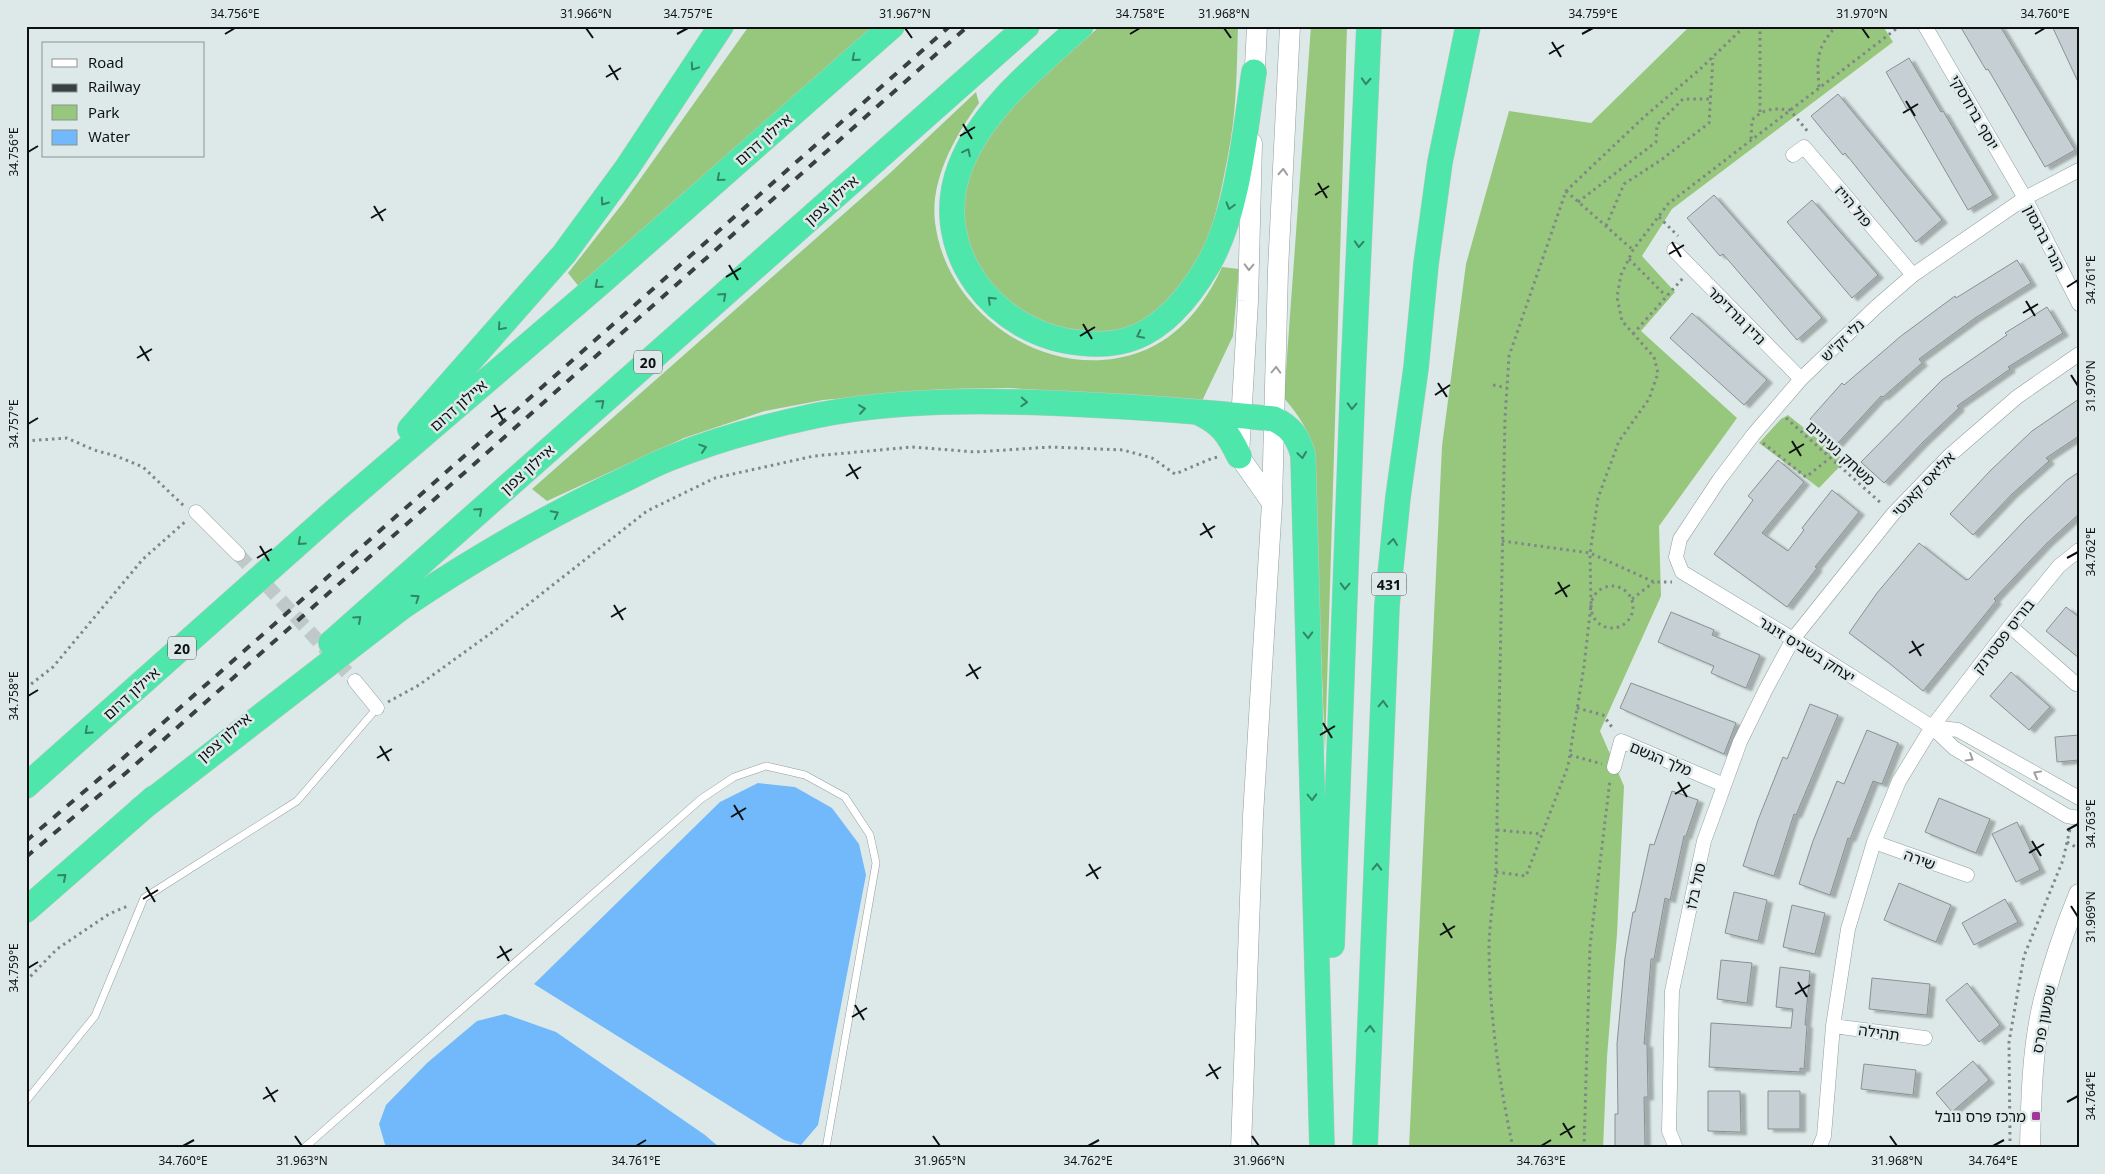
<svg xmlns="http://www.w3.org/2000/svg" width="2105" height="1174" font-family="Georgia,'Noto Sans Hebrew',serif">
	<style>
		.green { fill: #97c77d }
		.water { fill: #72b9fb }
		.building { fill: #c6d0d4; stroke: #889194; filter: url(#shadow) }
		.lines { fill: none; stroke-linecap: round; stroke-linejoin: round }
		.street-tunnel { stroke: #bec9c8; stroke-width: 14; stroke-dasharray: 14 7; stroke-linecap: butt }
		.lane-casing { stroke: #939e9d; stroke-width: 8 }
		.street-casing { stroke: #939e9d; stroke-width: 15 }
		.secondary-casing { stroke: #939e9d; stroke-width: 21 }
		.highway-casing { stroke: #c5c6c6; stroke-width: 26 }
		.path { stroke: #7f8887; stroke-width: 3; stroke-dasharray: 2.5 4; stroke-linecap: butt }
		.lane { stroke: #fff; stroke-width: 7 }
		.street { stroke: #fff; stroke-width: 14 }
		.secondary { stroke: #fff; stroke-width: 20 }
		.highway { stroke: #4fe6ab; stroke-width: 25 }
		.rail { stroke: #3a4040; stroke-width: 4; stroke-dasharray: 9 9; stroke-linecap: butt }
		.oneway { stroke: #318666 }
		.oneway2 { stroke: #9ea0a0 }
		.ticks { fill: none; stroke: #0d1111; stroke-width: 2 }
		.poi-dot { fill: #a33797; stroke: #dde9e8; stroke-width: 2 }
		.labels { text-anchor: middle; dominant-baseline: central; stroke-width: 5; stroke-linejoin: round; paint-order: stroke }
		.shield { fill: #dde9e8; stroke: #4b5252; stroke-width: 1 }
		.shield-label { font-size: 14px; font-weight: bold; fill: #0d1111 }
		.street-label { font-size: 15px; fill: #0d1111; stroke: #dde9e8 }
		.poi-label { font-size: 15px; fill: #0d1111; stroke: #dde9e8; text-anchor: end }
		.neatline { fill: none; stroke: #0d1111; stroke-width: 2 }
		.ticks-label { font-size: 12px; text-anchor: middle; fill: #0d1111 }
	</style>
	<defs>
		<filter id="shadow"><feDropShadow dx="5.5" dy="3" stdDeviation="1" flood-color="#0004"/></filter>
	</defs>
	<rect width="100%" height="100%" fill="#dde9e8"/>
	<path class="green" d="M749,26H875L580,288L568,273L623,203Z
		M1100,26H1238C1237,58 1237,91 1233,123C1230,148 1225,171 1220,195C1215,216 1210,237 1200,257C1186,285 1160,315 1129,327C1115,333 1097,333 1082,331C1064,329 1047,325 1031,317C1025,314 1020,309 1015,306C973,275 950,219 971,170C996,112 1055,67 1100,26Z
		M1311,26H1347L1325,751L1313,451C1309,429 1298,415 1284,398Z
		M1690,26H1883L1893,42L1672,209L1642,256L1675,292L1641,331L1737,418L1659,526L1661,596L1600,731L1624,786L1617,934L1607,1057L1603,1148H1409L1442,446L1466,264L1509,111L1591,123Z
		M976,92L979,103C955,136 930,180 935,222C946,315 1050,385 1140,352C1179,338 1206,303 1222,267L1239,269L1233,336L1202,401L1009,388L945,389L823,400L765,411L684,438L547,501L532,489L890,173Z
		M1788,415L1845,461L1819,488L1759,443L1781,419Z"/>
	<path class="water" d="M758,783L795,787L832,808L859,844L866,875L818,1125L801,1145L784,1140L534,984L720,802Z
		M505,1014L556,1032L705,1135L720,1148H386L379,1124L386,1105L427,1063L477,1021Z"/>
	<path class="building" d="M1960,26H2000L2075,150L2045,167L1988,69L1986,70Z
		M2052,26H2079V84Z
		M1909,58L1941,112L1943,111L1993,195L1968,210L1909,108L1907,109L1886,72Z
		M1838,94L1942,220L1916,242L1845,153L1843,155L1811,116Z
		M1714,195L1822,318L1797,340L1723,254L1720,256L1687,218Z
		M1812,200L1878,275L1852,298L1787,222Z
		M2017,260L2031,283L1975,318L1919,359L1922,363L1883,397L1881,396L1837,444L1810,419L1842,383L1844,385L1901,336L1955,296L1956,298Z
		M2047,307L2063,333L2008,367L2010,369L1957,406L1959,408L1923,442L1884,483L1861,462L1942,380L2007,335L2005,333Z
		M1692,313L1767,380L1744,405L1670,338Z
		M2079,399V436L2046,458L2049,461L2012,494L1973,535L1950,514L1990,471L2032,431Z
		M1778,460L1804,482L1762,533L1788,551L1804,530L1802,528L1832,490L1859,512L1815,567L1817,568L1787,607L1714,554L1753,500L1748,496Z
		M2079,472V514L2047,543L1994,599L1996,601L1923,691L1889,663L1849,633L1877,593L1919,543L1966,580L1969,579L2025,520L2067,480Z
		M2066,607L2079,617V658L2046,631Z
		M1671,612L1714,630L1712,635L1760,655L1746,688L1711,673L1714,666L1658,642Z
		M2011,672L2050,707L2029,730L1990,696Z
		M1631,683L1736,723L1724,754L1620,708Z
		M1810,704L1838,715L1796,815L1794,814L1774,876L1743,866L1758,820L1783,757L1787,759Z
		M1867,730L1898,743L1882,784L1873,781L1850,839L1848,838L1830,895L1799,884L1813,841L1837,781L1844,784Z
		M2079,735V760L2057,762L2055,737Z
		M1672,791L1698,800L1686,836H1684L1670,900L1665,898L1654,959H1651L1644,1044H1647L1648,1097H1644L1645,1148H1615V1114H1618L1617,1044L1625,958L1633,912H1635L1650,844L1654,845Z
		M1939,798L1990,819L1976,853L1925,832Z
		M2017,822L2040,870L2016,882L1992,834Z
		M1899,883L1951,905L1936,942L1884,920Z
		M1734,892L1767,900L1758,941L1725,933Z
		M2005,899L2018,922L1974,945L1962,923Z
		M1792,905L1825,913L1815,954L1783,947Z
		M1721,960L1752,963L1747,1003L1717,999Z
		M1780,967L1810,971L1805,1025H1807L1804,1069L1800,1068V1072L1709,1067L1711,1023L1791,1028L1793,1009L1776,1007Z
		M1872,978L1930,984L1927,1015L1869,1009Z
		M1967,983L2000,1025L1979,1042L1946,1000Z
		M1973,1061L1989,1080L1952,1112L1936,1093Z
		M1864,1064L1916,1070L1913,1095L1861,1089Z
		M1708,1091H1740L1741,1132L1708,1131Z
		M1768,1091H1800V1129H1768Z"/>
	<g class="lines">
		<path class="street-tunnel" d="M238,554L355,681"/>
		<defs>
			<path id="lane" d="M26,1101L95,1016L144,898L297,801L377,708
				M304,1148L701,799L734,777L766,766L805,775L845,797L870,835L876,863L826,1148"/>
			<path id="street" d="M1925,26L2025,198L2079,304
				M1793,155L1804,147L1913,275
				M2079,170L2025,198L1913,275L1876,307L1801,379L1753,435L1719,480L1680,539L1676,557L1682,572L1793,639L1932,727L1954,748L2067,816L2079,818
				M1674,250L1801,379
				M196,512L238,554
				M2010,626L2076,684
				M355,681L377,708
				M1932,727L1958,730L2079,798
				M1614,767L1621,741L1724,785
				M1874,842L1967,875
				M1833,1026L1925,1038
				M1676,1148L1669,1131L1672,991L1704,841L1740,742L1766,689L1793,639L1893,514L1949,456L2017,397L2079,354
				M1819,1148L1824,1136L1833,1026L1848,929L1874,842L1899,781L1932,727L2010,626L2059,566L2079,550"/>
			<path id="secondary" d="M1254,87L1257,26
				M1252,143L1248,301L1239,456L1272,503
				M1241,1148L1253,816L1272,503L1278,270L1290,26
				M2030,1148C2031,1099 2032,1047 2044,999C2053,964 2065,928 2079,894"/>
			<path id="highway" d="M1081,26C1036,67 982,109 960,167C928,251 996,336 1081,343C1099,345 1119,344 1136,337C1168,324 1191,294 1208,265C1238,214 1245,130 1254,72
				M1197,412C1221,423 1228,433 1239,456
				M410,429L564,254L627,168L721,26
				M331,643L1027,26
				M26,786L337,509L598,285L892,26
				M141,809L402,607C469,562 537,522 609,487C629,478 648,467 668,459C712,441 767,426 814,416C898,399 986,400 1072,404C1139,407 1207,412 1274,419C1291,427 1298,437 1303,455L1322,1148
				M26,910L154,798
				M1332,945L1353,377L1369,26
				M1365,1148L1387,605L1398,497L1416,368L1426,264L1440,162L1468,26"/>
		</defs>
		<use href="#lane" class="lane-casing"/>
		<use href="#street" class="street-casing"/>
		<use href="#secondary" class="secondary-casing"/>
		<use href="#highway" class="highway-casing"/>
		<path class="path" d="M1819,87C1817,57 1816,50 1836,26
			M1760,112V26
			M1751,139L1752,120C1764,108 1775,108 1790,110L1809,133
			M1566,191L1633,250
			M1578,202L1656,142L1657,125L1683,99H1710
			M1659,217L1678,236
			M1606,226L1624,184L1661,160L1709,123L1713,58
			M1629,259L1666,296
			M1633,334L1683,278
			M1493,385L1507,388
			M1786,418L1882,504
			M26,441L67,438L94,450L116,456L143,467L184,506
			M1763,443L1806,477L1830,458
			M1502,541L1590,553L1654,582H1672
			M1591 607a21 21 0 1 1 42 0a21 21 0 1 1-42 0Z
			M1632,599L1654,582
			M26,688L53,667L143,559L186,521
			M388,702L419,685L498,628L647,511L715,478L814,456L912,447L975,452L1051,447L1123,450L1152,458L1175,474L1213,458L1218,457
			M1577,708L1603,715L1614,730
			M1570,755L1602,764
			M1497,830L1542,834
			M2067,842L2079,849
			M1496,872L1526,876L1568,766L1584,666L1591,605L1590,553L1598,498L1619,441L1649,399L1658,373L1654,357L1622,321L1617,297L1621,275L1633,250L1668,204L1900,26
			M26,981L57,949L109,914L128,906
			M2010,1141L2009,1042L2024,956L2063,860L2070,829
			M1513,1148C1499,1082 1489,1012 1489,944C1490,920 1494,896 1496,872L1505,418L1509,356L1566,191L1644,117L1699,70L1745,26
			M1584,1148L1590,946L1610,780"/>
		<use href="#lane" class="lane"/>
		<use href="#street" class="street"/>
		<use href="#secondary" class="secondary"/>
		<use href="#highway" class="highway"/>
		<path class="rail" d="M26,841L113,767L950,26
			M26,857L127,772L968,26"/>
	</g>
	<defs><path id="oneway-chevron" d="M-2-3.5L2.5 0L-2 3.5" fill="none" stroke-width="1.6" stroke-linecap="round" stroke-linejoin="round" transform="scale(1.25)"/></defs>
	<g class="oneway">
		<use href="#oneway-chevron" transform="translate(855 58) rotate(139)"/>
		<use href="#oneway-chevron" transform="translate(694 67) rotate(124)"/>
		<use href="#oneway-chevron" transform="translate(1366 81) rotate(93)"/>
		<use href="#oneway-chevron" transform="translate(967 152) rotate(-64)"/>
		<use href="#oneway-chevron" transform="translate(720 178) rotate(139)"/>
		<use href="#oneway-chevron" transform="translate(604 202) rotate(125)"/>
		<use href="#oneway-chevron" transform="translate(1230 206) rotate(106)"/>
		<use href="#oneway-chevron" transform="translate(1359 244) rotate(93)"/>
		<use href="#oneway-chevron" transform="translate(598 285) rotate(139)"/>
		<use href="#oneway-chevron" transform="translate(723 296) rotate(-42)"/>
		<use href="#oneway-chevron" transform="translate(991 300) rotate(-136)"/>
		<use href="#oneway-chevron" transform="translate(501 327) rotate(131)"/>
		<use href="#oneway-chevron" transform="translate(1140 335) rotate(154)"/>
		<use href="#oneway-chevron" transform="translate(1024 402) rotate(3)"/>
		<use href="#oneway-chevron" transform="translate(601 403) rotate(-42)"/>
		<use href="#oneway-chevron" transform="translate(1352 406) rotate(92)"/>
		<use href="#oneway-chevron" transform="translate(862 409) rotate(-8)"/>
		<use href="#oneway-chevron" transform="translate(703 448) rotate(-18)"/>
		<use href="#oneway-chevron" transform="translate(1302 455) rotate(82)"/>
		<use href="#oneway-chevron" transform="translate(479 511) rotate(-42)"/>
		<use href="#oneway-chevron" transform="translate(555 514) rotate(-27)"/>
		<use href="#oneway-chevron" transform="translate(301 542) rotate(138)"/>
		<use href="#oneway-chevron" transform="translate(1393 542) rotate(-84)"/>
		<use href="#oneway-chevron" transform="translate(1345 586) rotate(92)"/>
		<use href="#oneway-chevron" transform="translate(416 598) rotate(-34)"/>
		<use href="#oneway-chevron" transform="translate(358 619) rotate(-42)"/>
		<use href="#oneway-chevron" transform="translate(1308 635) rotate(88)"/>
		<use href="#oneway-chevron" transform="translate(1383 704) rotate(-88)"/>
		<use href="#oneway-chevron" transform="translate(88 731) rotate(138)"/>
		<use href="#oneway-chevron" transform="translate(1312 797) rotate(88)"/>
		<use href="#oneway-chevron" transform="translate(1377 867) rotate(-88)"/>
		<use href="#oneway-chevron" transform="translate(63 877) rotate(-41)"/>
		<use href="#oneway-chevron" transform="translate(1370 1029) rotate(-88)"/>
	</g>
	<g class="oneway2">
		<use href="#oneway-chevron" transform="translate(1283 172) rotate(-87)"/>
		<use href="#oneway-chevron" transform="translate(1249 267) rotate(91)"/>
		<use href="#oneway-chevron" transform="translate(1276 370) rotate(-88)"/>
		<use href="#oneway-chevron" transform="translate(1970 758) rotate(31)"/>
		<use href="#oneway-chevron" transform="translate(2037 774) rotate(-151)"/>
	</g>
	<path class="ticks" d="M586,28L593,38M905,28L912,38M1224,28L1231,38M1862,28L1869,38M225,34L235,28M677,34L688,28M1130,34L1140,28M1582,34L1593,28M2035,34L2045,28M1552,42L1561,57M1549,54L1564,45M609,65L618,80M606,77L621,68M1906,101L1915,116M1903,113L1918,104M963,124L972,139M960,136L975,127M28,152L38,146M1318,183L1327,198M1315,195L1329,186M374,206L383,221M371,218L386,209M1672,242L1681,257M1669,254L1684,245M729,265L738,280M726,277L741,268M2067,287L2078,280M2026,301L2035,316M2023,313L2038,304M1083,324L1092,339M1080,336L1095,327M140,346L149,361M137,358L152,349M2071,375L2078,386M1438,383L1447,397M1435,395L1450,385M494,405L503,420M491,417L506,408M28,424L38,418M1792,441L1801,456M1789,453L1804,444M849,464L858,479M846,476L861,467M1203,523L1212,538M1200,535L1215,526M260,546L269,561M257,558L272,549M2067,558L2078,552M1558,582L1567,597M1555,594L1570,585M614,605L623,620M611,617L626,608M1912,641L1921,656M1909,653L1924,644M969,664L978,679M966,676L981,667M28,696L38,690M1323,723L1332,738M1320,735L1335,726M380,746L389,761M377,758L392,749M1678,782L1687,797M1675,794L1690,785M734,805L743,820M731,817L746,808M2067,830L2078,824M2032,841L2041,856M2029,853L2044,844M1089,864L1098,879M1086,876L1101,867M146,887L155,902M143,899L158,890M2071,906L2078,917M1443,923L1452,938M1440,935L1455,926M500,946L509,961M497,958L512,949M28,968L38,962M1798,982L1807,997M1795,994L1810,985M855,1005L864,1020M852,1017L867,1008M1209,1064L1218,1079M1206,1076L1221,1067M266,1087L275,1102M263,1099L278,1090M2067,1102L2078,1096M1563,1123L1572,1138M1560,1135L1575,1126M295,1136L302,1146M933,1136L940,1146M1252,1136L1259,1146M1890,1136L1897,1146M183,1146L194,1140M636,1146L646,1140M1088,1146L1099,1140M1541,1146L1551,1140M1993,1146L2004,1140"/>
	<rect class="poi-dot" x="2031" y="1111" width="10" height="10" rx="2.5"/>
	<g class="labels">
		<g class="shield">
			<rect x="634" y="350.5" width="28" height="23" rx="4"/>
			<rect x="1371.5" y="572.5" width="35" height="23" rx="4"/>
			<rect x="168" y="636.5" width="28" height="23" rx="4"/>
		</g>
		<g class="shield-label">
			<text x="648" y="362">20</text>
			<text x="1389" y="584">431</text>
			<text x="182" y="648">20</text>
		</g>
		<g class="street-label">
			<text transform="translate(1975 112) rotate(60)">יוסף ברודסקי</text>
			<text transform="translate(763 139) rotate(-41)">איילון דרום</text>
			<text transform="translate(831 200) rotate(-42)">איילון צפון</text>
			<text transform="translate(1854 206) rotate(50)">פול הייז</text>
			<text transform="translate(2045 238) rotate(63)">הנרי ברגסון</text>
			<text transform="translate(1737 315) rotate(45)">נדין גורדימר</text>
			<text transform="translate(1842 340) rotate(-44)">נלי זק"ש</text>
			<text transform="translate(458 405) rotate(-41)">איילון דרום</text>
			<text transform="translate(1841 453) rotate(42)">משחק נעיניים</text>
			<text transform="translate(527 469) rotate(-42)">איילון צפון</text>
			<text transform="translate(1923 484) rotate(-46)">אליאס קאנטי</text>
			<text transform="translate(2003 636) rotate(-52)">בוריס פסטרנק</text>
			<text transform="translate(1807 649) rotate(32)">יצחק בשביס זינגר</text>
			<text transform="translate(131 693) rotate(-42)">איילון דרום</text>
			<text transform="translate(224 737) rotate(-41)">איילון צפון</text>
			<text transform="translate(1661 758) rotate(23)">מלך הגשם</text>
			<text transform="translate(1920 859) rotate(20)">שירה</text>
			<text transform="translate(1695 886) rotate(-78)">סול בלו</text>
			<text transform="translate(2043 1019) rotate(-79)">שמעון פרס</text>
			<text transform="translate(1879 1032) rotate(8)">תהילה</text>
		</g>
		<g class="poi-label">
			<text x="2026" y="1116">מרכז פרס נובל</text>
		</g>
	</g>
	<rect width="2105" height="1174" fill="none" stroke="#dde9e8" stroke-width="55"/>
	<rect x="42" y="42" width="162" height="115" fill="#dde9e8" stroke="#8a9392"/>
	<rect x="52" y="59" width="25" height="8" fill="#ffffff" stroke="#8a9392"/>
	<text x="88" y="68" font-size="15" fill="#0d1111">Road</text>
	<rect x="52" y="84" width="25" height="8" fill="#3a4040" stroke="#8a9392"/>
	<text x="88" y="92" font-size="15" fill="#0d1111">Railway</text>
	<rect x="52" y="105" width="25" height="15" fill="#97c77d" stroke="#8a9392"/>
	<text x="88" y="118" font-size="15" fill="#0d1111">Park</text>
	<rect x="52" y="130" width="25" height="15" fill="#72b9fb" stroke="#8a9392"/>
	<text x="88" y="142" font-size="15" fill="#0d1111">Water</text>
	<rect x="28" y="28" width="2050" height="1118" class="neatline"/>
	<g class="ticks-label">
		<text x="235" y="18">34.756°E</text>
		<text x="586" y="18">31.966°N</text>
		<text x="688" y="18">34.757°E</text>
		<text x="905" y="18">31.967°N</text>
		<text x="1140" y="18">34.758°E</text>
		<text x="1224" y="18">31.968°N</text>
		<text x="1593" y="18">34.759°E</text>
		<text x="1862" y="18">31.970°N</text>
		<text x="2045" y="18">34.760°E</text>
		<text transform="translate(14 152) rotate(-90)" y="4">34.756°E</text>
		<text transform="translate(2091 280) rotate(-90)" y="4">34.761°E</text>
		<text transform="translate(2091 386) rotate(-90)" y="4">31.970°N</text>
		<text transform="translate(14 424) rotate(-90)" y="4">34.757°E</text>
		<text transform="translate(2091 552) rotate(-90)" y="4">34.762°E</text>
		<text transform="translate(14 696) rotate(-90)" y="4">34.758°E</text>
		<text transform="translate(2091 824) rotate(-90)" y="4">34.763°E</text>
		<text transform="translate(2091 917) rotate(-90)" y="4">31.969°N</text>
		<text transform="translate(14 968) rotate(-90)" y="4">34.759°E</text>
		<text transform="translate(2091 1096) rotate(-90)" y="4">34.764°E</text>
		<text x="183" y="1165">34.760°E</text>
		<text x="302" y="1165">31.963°N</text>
		<text x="636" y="1165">34.761°E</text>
		<text x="940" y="1165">31.965°N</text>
		<text x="1088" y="1165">34.762°E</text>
		<text x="1259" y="1165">31.966°N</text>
		<text x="1541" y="1165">34.763°E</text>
		<text x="1897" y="1165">31.968°N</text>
		<text x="1993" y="1165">34.764°E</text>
	</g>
</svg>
